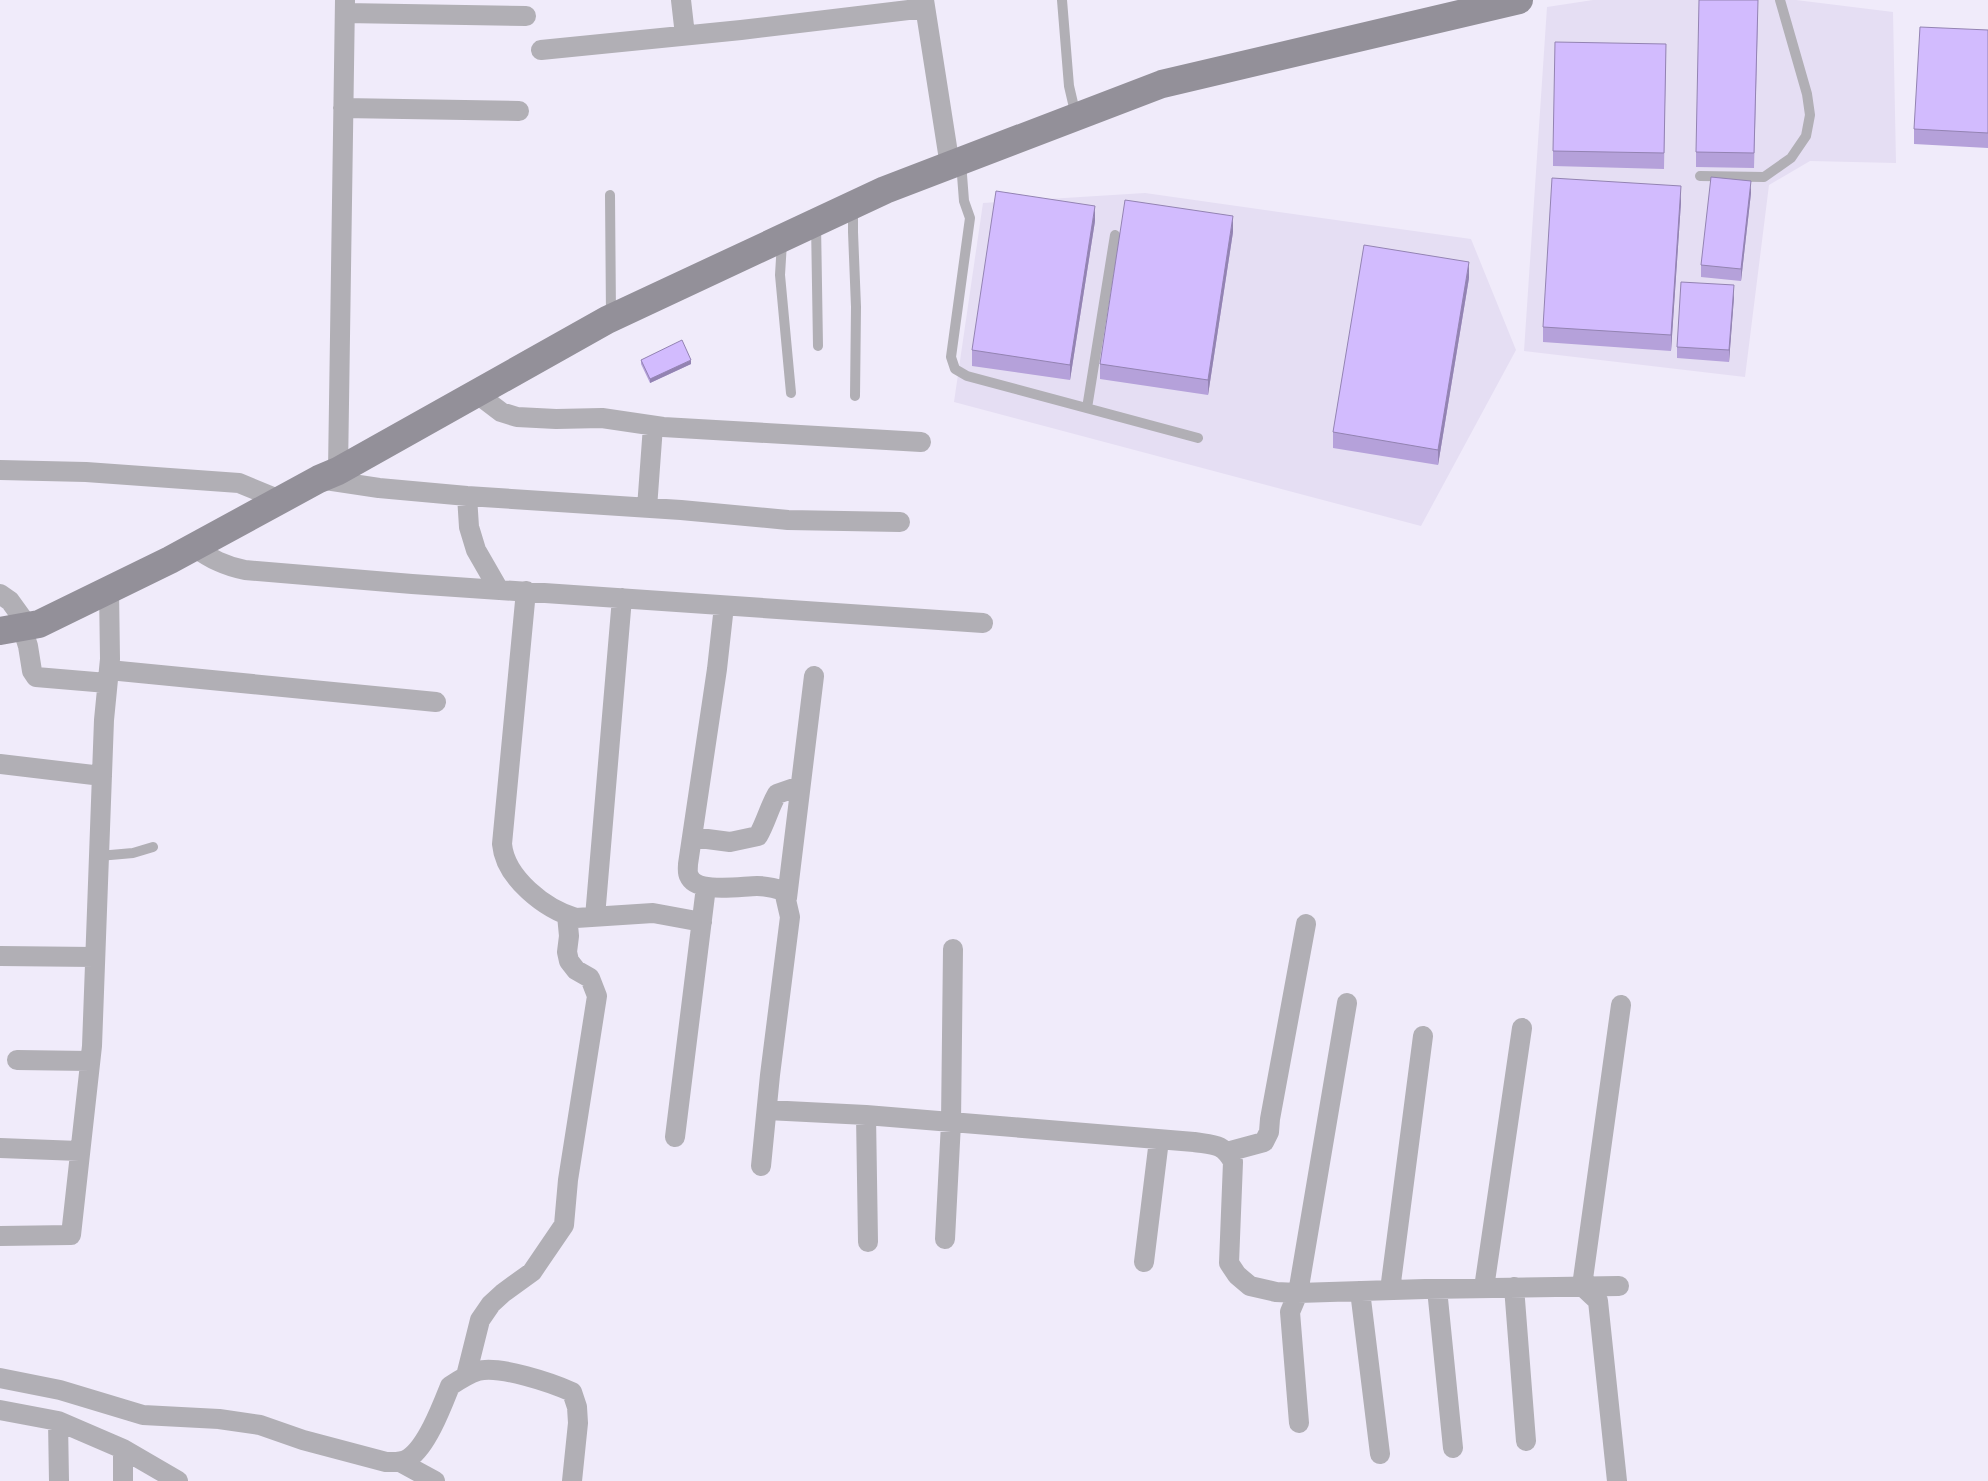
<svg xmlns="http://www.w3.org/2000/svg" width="1988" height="1481" font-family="'IBM Plex Serif',serif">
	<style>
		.built { fill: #e5def3 }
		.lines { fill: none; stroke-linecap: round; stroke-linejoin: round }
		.lane { stroke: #b1afb5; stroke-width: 10 }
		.street { stroke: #b1afb5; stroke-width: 20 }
		.secondary { stroke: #939099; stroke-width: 28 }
		.wall { fill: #b5a1da }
		.shaded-wall { fill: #9383b2 }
		.building { fill: #d2bbfe; stroke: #9383b2 }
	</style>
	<rect width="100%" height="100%" fill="#f0ebfa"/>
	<path class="built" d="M1593,0H1796L1893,12L1896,163L1810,161L1769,185L1745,377L1524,351L1547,7Z
		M1145,193L1471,239L1516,350L1421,526L954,402L983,203Z"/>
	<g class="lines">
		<path class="lane" d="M1062,0L1069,86L1076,116
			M961,162L964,201L970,218L951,357L955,369L967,376L1198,438
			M1700,176L1764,177L1791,158L1806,136L1810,115L1807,94L1780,0
			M610,195L611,315
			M853,206V232L856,307L855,396
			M816,223L818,346
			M782,242L780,275L791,393
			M1087,408L1115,235
			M99,856L133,853L153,847"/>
		<path class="street" d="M681,0L685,35
			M924,0L950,166
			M345,13L526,16
			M541,50L741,30L925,8
			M343,108L519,111
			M476,393L501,412L517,417L556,419L602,418L663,427L921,442
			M0,470L86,472L239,483L280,500
			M338,471L345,0
			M319,479L379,488L467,496L681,510L788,520L900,522
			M467,496L469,527L476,550L499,590
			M647,508L653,426
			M194,547C211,559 225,566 245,570L412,584L983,623
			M526,591L502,844C505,878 545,909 576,918L653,913L702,922
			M0,594L10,601L28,626
			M724,606L717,669L688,864C688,867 687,873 689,876C696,894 741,886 757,886C766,886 775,888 784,891L790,917L770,1075L761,1166
			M22,627L28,646L32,671L36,677L107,683
			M109,670L436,702
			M0,764L102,776
			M692,837L730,842L758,836C766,822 769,808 777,794L800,786
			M787,898L814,676
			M595,917L622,598
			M0,956L94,957
			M17,1060L90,1061
			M767,1110L866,1115L1194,1142C1213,1145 1223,1143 1233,1162L1229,1263L1237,1275L1250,1286L1276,1292L1298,1293L1425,1289L1619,1286
			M866,1115L868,1242
			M675,1137L706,887
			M0,1148L79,1151
			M1227,1152L1264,1142L1269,1132L1270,1119L1306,924
			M0,1236L71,1235L92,1046L104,720L110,659L109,589
			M945,1239L951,1123L953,949
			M1144,1262L1159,1140
			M1514,1287L1526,1441
			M1484,1288L1522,1028
			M1437,1289L1453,1448
			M1390,1290L1423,1036
			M1360,1291L1380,1454
			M466,1376L480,1320L491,1304L503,1293L532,1272L564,1225L568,1180L597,996L590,978L576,970L569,961L567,952L569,936L567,915
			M0,1378L60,1390L143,1415L219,1419L260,1425L303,1440L386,1462C394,1462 403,1463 409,1458C427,1446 442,1406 450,1386C459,1380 468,1374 478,1371C499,1365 552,1383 572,1392L577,1407L578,1423L572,1481
			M0,1410L58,1421L123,1449L178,1481
			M58,1421L59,1481
			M1299,1423L1290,1312L1298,1293L1347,1003
			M123,1449V1481
			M400,1462L435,1481
			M1617,1481L1598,1301L1582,1286L1621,1005"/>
		<path class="secondary" d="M0,631L39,624L170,560L319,479L338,471L607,320L885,190L1162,84L1519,0"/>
	</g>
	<path class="wall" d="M1758,15L1754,168L1696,167V152Z
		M1988,30V148L1914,144V129Z
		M1666,44L1664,169L1553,166V151Z
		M1751,193L1741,281L1701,277V265Z
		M1681,202L1671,351L1543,342V327Z
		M1095,221L1070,380L972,366V350Z
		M1233,232L1208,395L1100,379V364Z
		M1469,278L1438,465L1333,448V432Z
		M1734,297L1729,362L1677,358V347Z
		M641,360L691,364L650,383L641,364Z"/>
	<path class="shaded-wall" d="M1751,181V193L1741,281V269Z
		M1681,186V202L1671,351V335Z
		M1095,206V221L1070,380V365Z
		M1233,216V232L1208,395V380Z
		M1469,262V278L1438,465V450Z
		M1734,285V297L1729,362V350Z
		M691,360V364L650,383V379Z"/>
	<path class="building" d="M1699,0H1758L1754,153L1696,152Z
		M1920,27L1988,30V133L1914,129Z
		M1555,42L1666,44L1664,153L1553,151Z
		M1711,177L1751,181L1741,269L1701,265Z
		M1552,178L1681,186L1671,335L1543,327Z
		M996,191L1095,206L1070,365L972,350Z
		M1125,200L1233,216L1208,380L1100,364Z
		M1364,245L1469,262L1438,450L1333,432Z
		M1681,282L1734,285L1729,350L1677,347Z
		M682,340L691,360L650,379L641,360Z"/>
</svg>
